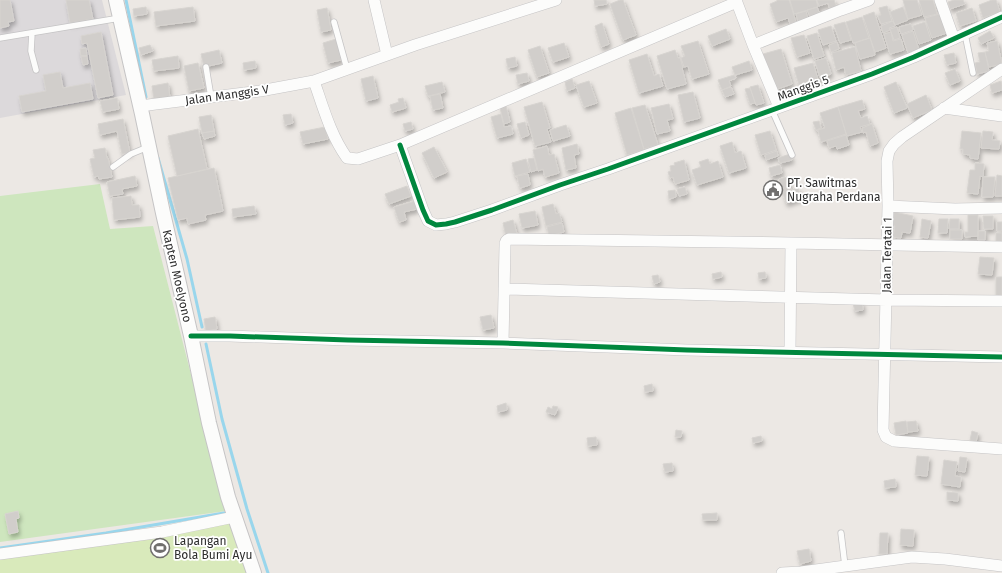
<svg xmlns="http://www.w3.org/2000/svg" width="1002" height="573" font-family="'Fira Sans',sans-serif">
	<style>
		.industrial { fill: #dcd9db }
		.green { fill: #cee6be }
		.pitch { fill: #d9eabb }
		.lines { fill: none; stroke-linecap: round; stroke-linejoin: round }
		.stream { stroke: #99d6ec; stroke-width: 3 }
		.building { fill: #d1cecb; stroke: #d7d4d0; filter: url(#shadow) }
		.service-casing { stroke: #c5c4c5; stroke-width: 7 }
		.minor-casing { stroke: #c5c4c5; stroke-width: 12 }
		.tertiary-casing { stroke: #c5c4c5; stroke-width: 16 }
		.service { stroke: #fcfcfb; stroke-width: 5.5 }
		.minor { stroke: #fcfcfb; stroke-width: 11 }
		.tertiary { stroke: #fcfcfb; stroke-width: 14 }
		.cycleway-casing { stroke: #fff; stroke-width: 8 }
		.cycleway { stroke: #00873e; stroke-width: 5 }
		.labels { text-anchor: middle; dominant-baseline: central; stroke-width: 3.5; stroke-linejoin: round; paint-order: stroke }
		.street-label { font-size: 12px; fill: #2e2e2e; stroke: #fff }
		.poi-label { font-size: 12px; fill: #2e2e2e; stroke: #fff; text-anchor: start }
	</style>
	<defs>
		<filter id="shadow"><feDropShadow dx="2" dy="3.5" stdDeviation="2" flood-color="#0004"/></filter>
	</defs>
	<rect width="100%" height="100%" fill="#ece8e4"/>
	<path class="industrial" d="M0,0H102L126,95L0,118Z"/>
	<path class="green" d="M100,184L110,229L153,226L226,511L0,542V196Z"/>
	<path class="pitch" d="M231,522L247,573H0V559Z"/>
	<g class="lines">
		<path class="stream" d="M126,0L146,97
			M158,158L187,259L202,327
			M206,344L222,419L247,509L268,573
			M0,548L106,533L224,513"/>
	</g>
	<path class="building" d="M0,0H10L14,21L8,22L9,26L0,28Z
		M66,0H89L93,19L70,23Z
		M594,0H606L607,4L595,6Z
		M620,0H623L636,35L623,40L610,4Z
		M777,0H789L796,22L790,24L788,18L776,22L770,4L777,1Z
		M790,0H816L818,7L794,14Z
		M817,0H834L837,8L830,10L828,3L819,6Z
		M903,0H917L922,15L908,19Z
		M919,0H933L937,14L924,17Z
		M954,0H963L965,4L950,9L948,2Z
		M992,0H996L1000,12L983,18L979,5Z
		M887,6L892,21L881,24L878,16L881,15L879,8Z
		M146,7L147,14L134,16L133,9Z
		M193,7L195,21L156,26L154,12Z
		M817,7L820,14L810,17L807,10Z
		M903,7L908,20L895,25L890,12Z
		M327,8L331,30L321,32L317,10Z
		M972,8L976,21L960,26L956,13Z
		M806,11L808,19L798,22L796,14Z
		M874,12L886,48L875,52L863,16Z
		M940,14L947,33L932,38L925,18Z
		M862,17L869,38L853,43L846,22Z
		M893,21L895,26L889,28L890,30L883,33L881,26Z
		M845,22L851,40L840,43L834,25Z
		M925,22L931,40L919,44L913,26Z
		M602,23L609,44L601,47L595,26Z
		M911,24L913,30L901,34L899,27Z
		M831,26L836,41L823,45L818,30Z
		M897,27L900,38L894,40L890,29Z
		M726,29L730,39L712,46L708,36Z
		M913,31L919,50L908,53L902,35Z
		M990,31L994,38L981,44L978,38Z
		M101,32L113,95L98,98L87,43L82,44L81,36Z
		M891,32L893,41L901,39L904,50L890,54L884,34Z
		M817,33L824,56L814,59L807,36Z
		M804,35L810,53L797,57L791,38Z
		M870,38L875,55L860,59L855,43Z
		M336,39L341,60L328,63L323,43Z
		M698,41L709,74L692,79L688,66L684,67L681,58L685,56L681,46Z
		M997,41L1002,64L989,67L985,52L989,51L987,43Z
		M837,42L839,49L831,52L829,45Z
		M564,43L569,57L553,62L548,48Z
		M150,45L153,51L141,55L139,48Z
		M540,46L549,73L537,77L528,50Z
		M855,47L861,71L846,75L844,67L836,70L832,53Z
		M86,48L87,56H81L80,49Z
		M781,49L792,84L775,90L763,54Z
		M219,50L222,63L204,67L201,54Z
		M675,50L678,58H680L683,68H682L686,84L667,89L657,56Z
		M985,52L989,71L977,74L975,63L980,62L978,53Z
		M954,53L956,63L947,65L944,55Z
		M647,54L654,76L659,74L663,86L639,93L629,60Z
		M81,56H87L88,64L83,65Z
		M178,56L179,68L154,71L152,60Z
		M515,57L517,66L508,68L506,59Z
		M826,58L831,74L820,78L815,61Z
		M255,61L256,68L244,70L243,63Z
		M749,61L752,70L735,75L732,67Z
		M198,63L204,88L189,91L184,66Z
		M813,63L820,86L801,92L794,68Z
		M955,69L960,81L950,85L945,73Z
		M60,72L63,88L90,83L93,99L22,112L19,96L46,91L43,75Z
		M527,73L529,81L518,84L516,75Z
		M734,75L736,78L729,81L731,86L722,90L718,80Z
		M373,76L378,98L366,101L361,79Z
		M572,79L575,88L567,91L565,82Z
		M589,81L597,103L584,107L576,85Z
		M1001,81L1002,85V90L992,93L990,85Z
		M442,82L445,92L428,96L425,86Z
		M896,82L907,108L894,113L884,87Z
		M168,83L170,98L154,101L152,86Z
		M758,85L764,103L756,105L750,87Z
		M731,87L734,94L725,97L722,90Z
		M750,88L755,103L750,104L745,89Z
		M693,92L700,118L684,122L678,95Z
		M440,94L443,108L433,110L430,96Z
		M926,95L932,110L913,118L907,104Z
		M117,98L119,109L103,112L100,101Z
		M403,98L406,108L392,112L390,105L399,102L398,99Z
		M862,100L865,109L858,111L861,118L867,116L870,124L860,127L862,132L847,136L838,107Z
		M542,102L550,128L547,129L551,142L535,146L524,107Z
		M669,104L673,119L667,120L670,131L657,134L651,108Z
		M645,105L658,145L644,149L632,108Z
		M506,106L510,122L504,124L500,108Z
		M838,107L846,134L821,142L818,130L825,128L820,113Z
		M631,108L644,150L627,155L615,113Z
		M291,114L293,123L285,125L283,115Z
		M501,114L504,127L511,126L513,134L497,138L491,117Z
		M211,115L214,131L202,133L199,117Z
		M123,119L130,153L122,154L117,131L100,135L98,124Z
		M819,121L821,128L816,130L813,122Z
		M411,122L413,129L405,131L403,124Z
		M525,122L529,135L521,138L517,124Z
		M872,124L878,143L870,146L866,132L863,133L862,128Z
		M566,125L570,136L553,141L550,130Z
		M325,127L328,139L303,144L300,132Z
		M198,129L207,169L177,176L168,136Z
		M214,131L215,136L204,139L202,133Z
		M770,131L776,150L761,155L755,135Z
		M962,131L981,133L978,159L970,158V155L963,154V149H960Z
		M983,131L993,132L992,140L1000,141L999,149L981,148Z
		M846,135L849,145L837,149L836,146L829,148L827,141Z
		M732,142L735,153L741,151L746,168L729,173L720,146Z
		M577,144L579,154L574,155L576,168L566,170L562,148Z
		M547,146L549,155L554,154L559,173L545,177L543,169L538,171L533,150Z
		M434,147L447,172L434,178L422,153Z
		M105,148L107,158H108L112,177L99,179L98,176L94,177L90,159L95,158L93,150Z
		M777,151L778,156L766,160L765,155Z
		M790,154L792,160L780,163L778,158Z
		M534,158L537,170L531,172L528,159Z
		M526,159L530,172L515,176L512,163Z
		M708,159L710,164L718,161L723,177L697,185L692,170L701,167L699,162Z
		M684,160L689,180L675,184L673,177L670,178L668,172L671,171L670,166L675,165L674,163Z
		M975,163L984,164L983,177L980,176L978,194L967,193L970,170H975Z
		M780,165L782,173L771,176L769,168Z
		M214,168L223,211L205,215L206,220L188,224L187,218L178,220L168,178Z
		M528,174L530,185L520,188L517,176Z
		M997,175L1002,176V196H995Z
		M135,176L137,186L122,189L123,194L110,196L107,182Z
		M787,177L791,190L798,188L801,198L786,203L779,179Z
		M983,177H995L993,197H982Z
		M407,186L411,196L389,204L385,194Z
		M685,187L687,194L679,196L677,189Z
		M675,190L676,197L669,199L668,191Z
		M131,196L132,205H139L140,217L114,220L112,198Z
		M415,201L417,209L404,212L406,220L399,222L394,207Z
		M553,204L556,214L559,213L562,222L546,226L542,207Z
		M254,206L256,214L233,217L232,209Z
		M535,211L538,225L522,228L519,214Z
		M894,212L913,216L910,233L902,232L901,238L893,237L895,226L892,225Z
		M968,215H978V236L965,237V232H968Z
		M983,216H993V229H984Z
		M922,219L931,221L928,238L920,237Z
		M939,219H948L947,233H938Z
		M950,219H959V229H949Z
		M513,220L517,234L506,237L503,223Z
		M997,222H1002V231H997Z
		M562,223L564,232L549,236L547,227Z
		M950,230H962V239H950Z
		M978,231H985V240H978Z
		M996,233H1002V242H996Z
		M980,257L994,258L992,275L978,274Z
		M721,272L722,277L713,279L712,274Z
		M765,272L766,278L759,279L758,273Z
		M658,275L660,282L654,284L652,276Z
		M996,277H1002V295L996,296Z
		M862,302L863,310L855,311L853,304Z
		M491,315L494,328L483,330L480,317Z
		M215,317L217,329L206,331L204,319Z
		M652,384L653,391L645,392L644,386Z
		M506,403L507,410L498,412L497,406Z
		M553,406L558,407L555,415L546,412L548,407L552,409Z
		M906,421L908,433L896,435L894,423Z
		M916,421L918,431L908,432L907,422Z
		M676,430L682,431L681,437H675Z
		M972,431L978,433L976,442L970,440Z
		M761,436L762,441L753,443L752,438Z
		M596,437L597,445L588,446L587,438Z
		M917,456L929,457L927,476L915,475Z
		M960,457L967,458L965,472L958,471Z
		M944,460L957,462L955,476L961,477L960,487L941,484Z
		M672,463L673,471L665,472L663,464Z
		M895,479L896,487L885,488L884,481Z
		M947,492L958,493V501L947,500Z
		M18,511L19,518L16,519L18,532L9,534L5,514Z
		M717,513V520H703L702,514Z
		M901,529L914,530L913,546L900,545Z
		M880,533H888L887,554H879Z
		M809,549L811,561L800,564L797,551Z"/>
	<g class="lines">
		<defs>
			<path id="service" d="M334,22L347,69
				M32,33L31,51L36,70
				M965,34L973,73
				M0,38L120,18
				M206,67L211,97
				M772,110L792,155
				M113,167L131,154L148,147
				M841,533L845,566"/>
			<path id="minor" d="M374,0L387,55
				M736,0L753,45L779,107
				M940,0L954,39
				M753,45L841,10L869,0
				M1002,69L902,137L894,144L889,151L887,161L888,206L883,430L886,437L894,441L1002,449
				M314,81C323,107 331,136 347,158L358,159L400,145L737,2
				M140,106L260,91L314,81L415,45L556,0
				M944,108L1002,116
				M400,145L423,210L428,221L436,225L446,224L455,222L492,210L560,185L608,169L872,74L914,57L1002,17
				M888,206L955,209L1002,208
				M504,289L886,300L1002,301
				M191,336H230L348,340L503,343L687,350L1002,357
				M503,343L505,246C505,242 506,240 509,239L791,243L1002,247
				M790,352L791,243
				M0,554L162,532L234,517
				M782,573L801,572L912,557L945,559L1002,566"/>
			<path id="tertiary" d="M116,0L142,114L163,213L191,336L209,423L228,497L254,573"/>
		</defs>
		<use href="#service" class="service-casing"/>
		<use href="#minor" class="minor-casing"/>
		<use href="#tertiary" class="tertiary-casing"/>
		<use href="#service" class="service"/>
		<use href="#minor" class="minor"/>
		<use href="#tertiary" class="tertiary"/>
		<defs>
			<path id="cycleway" d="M400,145L423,210L428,221L436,225L446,224L455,222L492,210L560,185L608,169L872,74L914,57L1002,17
				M191,336H230L348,340L503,343L687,350L1002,357"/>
		</defs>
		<use href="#cycleway" class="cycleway-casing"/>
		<use href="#cycleway" class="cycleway"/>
	</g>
	<defs>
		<symbol id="civic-ring" viewBox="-11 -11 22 22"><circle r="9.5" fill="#fff" stroke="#706f6e" stroke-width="1.5"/><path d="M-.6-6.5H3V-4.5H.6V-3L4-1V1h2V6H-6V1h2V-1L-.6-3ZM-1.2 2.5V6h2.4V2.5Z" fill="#706f6e"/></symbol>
		<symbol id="stadium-ring" viewBox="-11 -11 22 22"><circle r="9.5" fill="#fff" stroke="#706f6e" stroke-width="1.5"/><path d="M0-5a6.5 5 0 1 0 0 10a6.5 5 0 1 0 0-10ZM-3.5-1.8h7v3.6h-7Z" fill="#706f6e"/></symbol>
	</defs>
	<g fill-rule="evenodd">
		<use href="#civic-ring" x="762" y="179" width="22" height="22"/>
		<use href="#stadium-ring" x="149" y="537" width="22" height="22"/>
	</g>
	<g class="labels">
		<g class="street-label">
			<text transform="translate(803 88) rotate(-20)">Manggis 5</text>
			<text transform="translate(227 95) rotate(-8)">Jalan Manggis V</text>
			<text transform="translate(887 255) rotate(-89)">Jalan Teratai 1</text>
			<text transform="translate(177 276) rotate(77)">Kapten Moelyono</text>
		</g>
		<g class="poi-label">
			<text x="787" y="183">PT. Sawitmas<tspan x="787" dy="14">Nugraha Perdana</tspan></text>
			<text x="174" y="541">Lapangan<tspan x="174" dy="14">Bola Bumi Ayu</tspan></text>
		</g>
	</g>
</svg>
